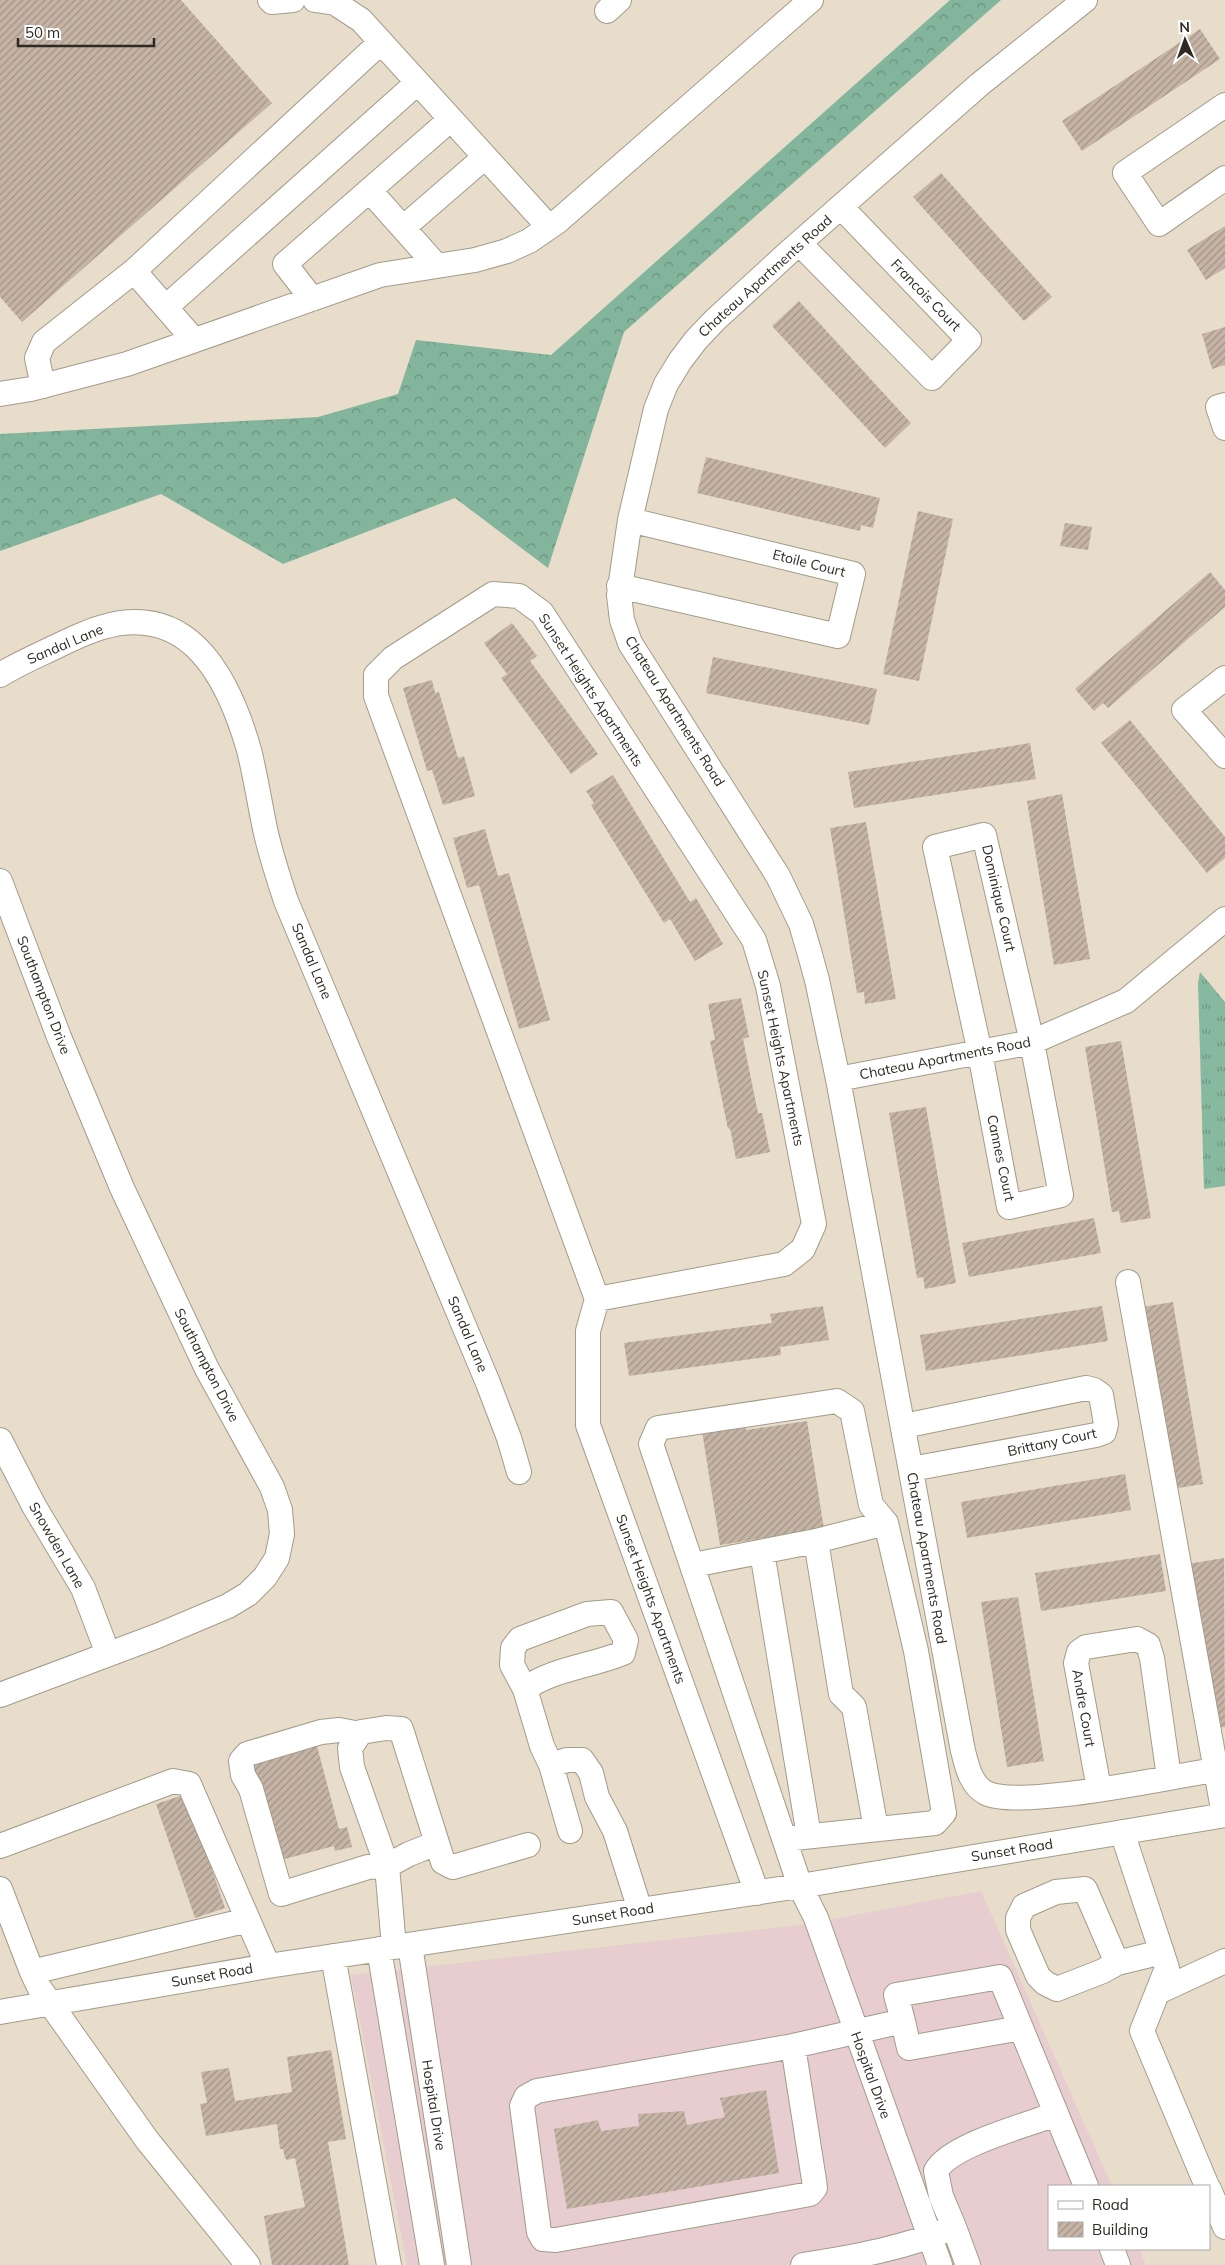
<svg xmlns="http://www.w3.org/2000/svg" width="1225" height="2265" font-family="Mulish,sans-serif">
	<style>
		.medical { fill: #e7cdd0 }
		.grass { fill: url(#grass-tufts) }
		.forest { fill: url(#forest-crowns) }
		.building { fill: url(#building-hatch) }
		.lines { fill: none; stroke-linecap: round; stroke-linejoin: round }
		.minor-casing { stroke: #a49b89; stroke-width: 26 }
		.minor { stroke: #fff; stroke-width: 24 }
		.labels { text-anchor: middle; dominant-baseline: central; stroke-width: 4; stroke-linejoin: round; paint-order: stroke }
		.street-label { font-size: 14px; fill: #2e2a23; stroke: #fff }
	</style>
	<defs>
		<pattern id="grass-tufts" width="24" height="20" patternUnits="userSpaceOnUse" patternTransform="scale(1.25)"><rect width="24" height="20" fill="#86b9a0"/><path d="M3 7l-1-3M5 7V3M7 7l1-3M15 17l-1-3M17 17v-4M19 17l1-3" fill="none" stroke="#6e9782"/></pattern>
		<pattern id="forest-crowns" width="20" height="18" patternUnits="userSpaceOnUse" patternTransform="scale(1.25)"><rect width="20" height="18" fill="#82b59c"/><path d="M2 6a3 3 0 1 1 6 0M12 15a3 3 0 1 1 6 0" fill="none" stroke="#6b937f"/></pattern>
		<pattern id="building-hatch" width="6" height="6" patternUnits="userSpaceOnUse" patternTransform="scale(1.25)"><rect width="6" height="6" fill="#c6b5a6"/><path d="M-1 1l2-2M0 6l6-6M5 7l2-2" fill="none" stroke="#a19387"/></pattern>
	</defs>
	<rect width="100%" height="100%" fill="#e7ddca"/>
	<path class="medical" d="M981,1891L1112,2186H1049V2249H1139L1146,2265H407L351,1975L801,1925Z"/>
	<path class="grass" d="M1200,972L1225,1002V1186L1204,1189L1198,983Z"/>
	<path class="forest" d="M950,0H1001L624,332L548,568L455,498L283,564L161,494L0,551V434L318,417L398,394L416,340L551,355Z"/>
	<path class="building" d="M0,0H181L272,103L22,322L0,297Z
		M1200,29L1220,59L1082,151L1062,121Z
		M941,173L1052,297L1024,321L913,197Z
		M1225,226V268L1206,280L1187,250Z
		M799,301L911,423L885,448L772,326Z
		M1225,327V365L1212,369L1202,334Z
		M706,457L880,498L873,528L861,525L860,531L697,493Z
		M918,511L953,519L919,681L883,674Z
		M1065,523L1092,527L1088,550L1060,546Z
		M1210,572L1225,590V607L1108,708L1103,703L1094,711L1075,689Z
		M512,623L537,656L530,661L598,754L571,774L501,678L507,674L484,643Z
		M713,657L877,689L869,725L706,693Z
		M432,680L435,693L439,692L458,758L464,756L475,796L443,805L432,770L427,771L403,688Z
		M1130,720L1225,837V858L1207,873L1101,743Z
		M1030,743L1036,779L854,808L848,772Z
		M613,775L690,902L696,898L723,944L695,961L670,919L664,923L591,805L594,803L586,791Z
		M1062,794L1090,959L1054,965L1027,801Z
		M866,822L896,999L865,1004L864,992L857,993L830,828Z
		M485,829L498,876L509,873L550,1020L519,1029L479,885L467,888L453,838Z
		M741,998L749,1037L743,1039L758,1113H762L770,1152L736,1159L730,1128L728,1129L710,1041L715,1040L708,1004Z
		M1121,1041L1151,1218L1121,1223L1119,1211L1112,1212L1085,1047Z
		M926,1107L956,1283L925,1289L923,1277L917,1278L889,1113Z
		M1094,1218L1101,1253L969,1277L962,1243Z
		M1173,1302L1203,1484L1166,1490L1136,1308Z
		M823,1306L829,1340L780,1347L781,1355L629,1376L624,1343L772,1323L770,1314Z
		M1102,1306L1108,1341L926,1371L920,1335Z
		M807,1421L824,1529L720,1545L702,1431L745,1424L746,1430Z
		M1125,1474L1131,1510L967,1538L961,1502Z
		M1160,1554L1166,1591L1041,1611L1035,1573Z
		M1224,1558L1225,1727L1214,1728L1187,1564Z
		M1018,1597L1044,1761L1007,1767L981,1602Z
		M317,1746L339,1829L347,1827L352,1847L335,1851L334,1846L277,1861L251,1763Z
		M186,1794L225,1908L195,1918L156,1804Z
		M331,2050L346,2139L328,2142L349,2265H272L264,2216L305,2207L295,2158L287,2160L285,2158L283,2149H280L277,2124L206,2136L200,2104L207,2103L201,2072L229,2068L235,2101L292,2092L287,2057Z
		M766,2090L779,2173L567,2209L554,2129L598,2120L601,2131L639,2126L638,2114L684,2111L687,2125L725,2117L720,2098Z"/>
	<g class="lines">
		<defs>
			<path id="minor" d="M270,0L272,2L293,0
				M315,0L335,3L361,20L549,227
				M1085,0L980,84L788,253L715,320L696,340L680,361L666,384L656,409L630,520L619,595L622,620L630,643L778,876L801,924L809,951L817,980L838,1079L963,1751C967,1767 971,1785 986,1793C1020,1810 1180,1775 1225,1768
				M607,11L619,0
				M1225,105L1125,173L1159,224L1225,178
				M370,191L436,265
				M403,228L485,157
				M800,244L932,378L969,340L841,207
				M134,271L194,340
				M312,299L285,264L451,119
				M166,307L417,83
				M43,386L37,358L44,342L134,271L381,42
				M0,394L31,389L127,364L380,275L475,260L507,251L529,241L558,221L811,0
				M1225,405L1218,407L1225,428
				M619,586L838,636L853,574L630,520
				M0,675C16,665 34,657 51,649C68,641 85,632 103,627C191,602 229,680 249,750C255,774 259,799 264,824C269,850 278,876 286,901L488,1383L509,1438L519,1472
				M1225,678L1184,710L1225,756
				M984,835L1032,1042L1061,1195L1009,1207L980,1053L935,847Z
				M0,881L59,1037L122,1188L207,1369L272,1487L280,1510L282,1534L277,1558L265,1577L248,1594L228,1606L157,1636L0,1695
				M838,1079L1032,1042L1126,1001L1225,919
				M1128,1282L1224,1815
				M597,1299L784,1264L803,1249L814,1224L768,986L754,940L542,613L519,596L493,594L393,658L376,675V696L597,1299L588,1331V1425L757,1893
				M904,1426L1086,1388L1094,1390L1101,1395L1106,1424L1104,1432L1096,1435L911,1469
				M0,1440L34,1506L83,1588L108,1654
				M816,1541L841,1694L854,1707L876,1829
				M762,1552L809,1836
				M693,1565L816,1541L886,1523
				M525,1689C551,1669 592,1666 623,1653L626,1640L611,1612L587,1614L520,1639L513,1648L512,1665L525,1689L542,1746L551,1765L567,1760H582L591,1773L597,1797L615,1831L640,1910
				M360,1734L339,1730L321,1732L247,1754L241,1761L243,1775L251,1789L281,1894L368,1867L387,1866L352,1767L350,1748L361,1732L386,1728L401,1729L437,1843L409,1854L387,1866L394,1947
				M551,1765L570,1831
				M1099,1789L1076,1663L1079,1652L1086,1647L1137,1639L1148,1645L1152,1658L1169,1777
				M1122,1832L1167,1968L1142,2031L1207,2186
				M785,1839L935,1823L944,1813L916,1651L886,1523L871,1505L852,1411L837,1401L658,1428L651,1444L800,1886L816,1918L940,2265
				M437,1843L443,1862L453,1867L528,1845
				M0,1846L173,1781L189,1784L268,1966
				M0,1889L32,1972L40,1989L147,2140L248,2265
				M410,1945L459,2265
				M379,1949L432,2265
				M333,1956L389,2265
				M1117,1963L1103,1971L1057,1989L1045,1983L1038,1976L1018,1930V1918L1024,1906L1056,1892L1085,1889L1117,1963L1162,1952
				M32,1972L248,1920
				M1158,1992L1225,1961
				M0,2012L268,1966L800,1886L1225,1815
				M903,2021L909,2048L1021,2028
				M793,2046L814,2180L815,2188L810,2194L556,2240L543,2239L539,2232L522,2106L526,2097L537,2091L793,2046L903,2021L896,1995L1000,1977L1086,2186
				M1209,2189L1225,2227
				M954,2227L941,2196L936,2171C950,2145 1027,2125 1056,2114
				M1112,2249L1118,2265
				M803,2265C854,2257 906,2248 954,2227L968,2265"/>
		</defs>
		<use href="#minor" class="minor-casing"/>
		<use href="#minor" class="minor"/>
	</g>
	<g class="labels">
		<g class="street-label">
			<text transform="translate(765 276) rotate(-42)">Chateau Apartments Road</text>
			<text transform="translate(926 295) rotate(46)">Francois Court</text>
			<text transform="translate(809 563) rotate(14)">Etoile Court</text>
			<text transform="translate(65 644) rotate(-23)">Sandal Lane</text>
			<text transform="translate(591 690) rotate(57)">Sunset Heights Apartments</text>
			<text transform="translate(675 711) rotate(58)">Chateau Apartments Road</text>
			<text transform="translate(999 898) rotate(77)">Dominique Court</text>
			<text transform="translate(312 961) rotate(67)">Sandal Lane</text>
			<text transform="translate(44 995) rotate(69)">Southampton Drive</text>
			<text transform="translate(781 1058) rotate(78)">Sunset Heights Apartments</text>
			<text transform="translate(945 1058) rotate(-11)">Chateau Apartments Road</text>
			<text transform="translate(1001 1158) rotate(78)">Cannes Court</text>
			<text transform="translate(468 1334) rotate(67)">Sandal Lane</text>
			<text transform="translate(207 1365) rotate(63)">Southampton Drive</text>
			<text transform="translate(1052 1442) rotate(-12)">Brittany Court</text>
			<text transform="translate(57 1545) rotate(60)">Snowden Lane</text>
			<text transform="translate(927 1558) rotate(80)">Chateau Apartments Road</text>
			<text transform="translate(651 1599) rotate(70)">Sunset Heights Apartments</text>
			<text transform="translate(1084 1708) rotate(80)">Andre Court</text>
			<text transform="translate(1012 1850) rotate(-9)">Sunset Road</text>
			<text transform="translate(613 1914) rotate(-9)">Sunset Road</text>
			<text transform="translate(212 1975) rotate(-10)">Sunset Road</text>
			<text transform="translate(871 2075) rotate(70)">Hospital Drive</text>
			<text transform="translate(434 2105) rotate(81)">Hospital Drive</text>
		</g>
	</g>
	<rect x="1048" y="2185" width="162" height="65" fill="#ffffff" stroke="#abaaa7"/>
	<rect x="1058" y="2201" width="25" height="8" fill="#ffffff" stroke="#abaaa7"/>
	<text x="1092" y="2210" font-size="15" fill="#2e2a23">Road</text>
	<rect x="1058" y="2222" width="25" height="15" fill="url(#building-hatch)" stroke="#abaaa7"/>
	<text x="1092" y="2235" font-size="15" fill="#2e2a23">Building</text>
	<g transform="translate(1185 40) rotate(358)" stroke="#ffffff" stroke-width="4" paint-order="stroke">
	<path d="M0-4L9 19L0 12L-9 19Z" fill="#2e2a23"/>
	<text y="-8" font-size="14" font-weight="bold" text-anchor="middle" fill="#2e2a23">N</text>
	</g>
	<path d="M18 38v8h136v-8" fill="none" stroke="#2e2a23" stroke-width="2.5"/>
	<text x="25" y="38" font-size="15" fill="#2e2a23" stroke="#ffffff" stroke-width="4" paint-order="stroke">50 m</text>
</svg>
